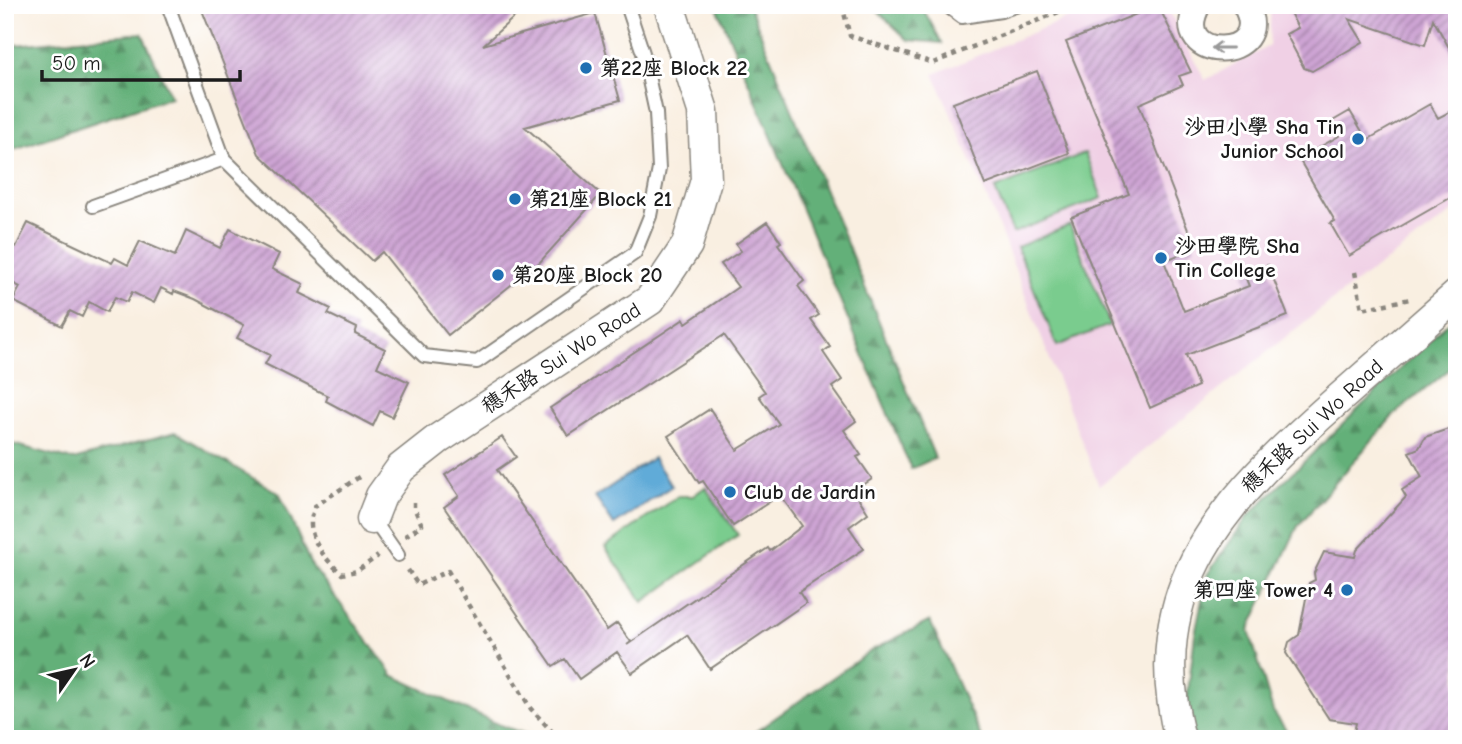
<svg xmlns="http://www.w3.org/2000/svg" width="1462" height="744" font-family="'Comic Neue','LXGW WenKai TC',sans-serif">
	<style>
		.built { fill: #f0d0e5 }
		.forest { fill: url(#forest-firs); stroke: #40664a; stroke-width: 2 }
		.pitch { fill: #7acc8e; stroke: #4b7455; stroke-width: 2 }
		.water { fill: #60abd8; stroke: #3e647a; stroke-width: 2 }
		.building { fill: url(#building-hatch) }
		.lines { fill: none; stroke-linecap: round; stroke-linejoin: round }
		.service-casing { stroke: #8a867e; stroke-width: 16 }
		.minor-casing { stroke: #8a867e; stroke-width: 28 }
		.tertiary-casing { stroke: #8a867e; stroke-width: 33 }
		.path { stroke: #8a867e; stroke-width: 4.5; stroke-dasharray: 5 5; stroke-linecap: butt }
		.service { stroke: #fff; stroke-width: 12 }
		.minor { stroke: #fff; stroke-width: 24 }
		.tertiary { stroke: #fff; stroke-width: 30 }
		.oneway { stroke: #999 }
		.poi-dot { fill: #1f6fb2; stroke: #fff; stroke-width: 2.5 }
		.labels { text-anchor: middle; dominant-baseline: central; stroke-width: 6; stroke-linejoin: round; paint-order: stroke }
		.poi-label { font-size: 21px; font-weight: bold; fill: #1c1c1c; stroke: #fff; text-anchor: start }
		.street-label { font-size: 21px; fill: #1c1c1c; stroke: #fff }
	</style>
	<defs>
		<pattern id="forest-firs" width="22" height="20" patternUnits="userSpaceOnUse" patternTransform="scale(1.75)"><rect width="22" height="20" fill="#63b079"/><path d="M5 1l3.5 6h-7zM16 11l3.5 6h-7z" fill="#518e62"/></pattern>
		<pattern id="building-hatch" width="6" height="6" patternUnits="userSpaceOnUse" patternTransform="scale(1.75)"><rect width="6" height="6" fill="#cea4d4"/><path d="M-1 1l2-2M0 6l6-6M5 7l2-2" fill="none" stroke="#a685ab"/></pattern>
	</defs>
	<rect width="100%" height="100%" fill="#fff"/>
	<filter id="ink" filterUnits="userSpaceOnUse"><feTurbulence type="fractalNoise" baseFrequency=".0143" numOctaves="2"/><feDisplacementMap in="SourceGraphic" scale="14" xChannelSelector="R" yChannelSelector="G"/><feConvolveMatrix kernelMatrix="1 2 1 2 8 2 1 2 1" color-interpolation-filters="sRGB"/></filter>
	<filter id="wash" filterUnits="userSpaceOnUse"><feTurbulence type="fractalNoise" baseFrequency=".00686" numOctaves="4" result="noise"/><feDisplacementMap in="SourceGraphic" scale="28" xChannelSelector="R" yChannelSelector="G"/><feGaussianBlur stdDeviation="1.57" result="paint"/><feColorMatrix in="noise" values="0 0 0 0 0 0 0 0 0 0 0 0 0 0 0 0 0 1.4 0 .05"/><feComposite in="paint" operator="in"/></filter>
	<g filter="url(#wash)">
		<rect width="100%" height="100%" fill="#f9efe1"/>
		<path class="built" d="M1098,5H1166L1205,80L1269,46L1271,5H1457V209L1331,301L1099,486L994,215L934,74Z"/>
		<path class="forest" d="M716,5H749L935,458L911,469Z
			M871,5H921L942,43L908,40Z
			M142,33L171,97L5,152V46Z
			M1457,318V363L1393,416L1298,526L1249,630L1273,711L1292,739H1195L1185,716L1195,634L1207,575L1248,516L1445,325Z
			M175,432L280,494L310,563L394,676L497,724L539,739H5V442L73,460Z
			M930,621L982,739H745L872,650Z"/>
		<path class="pitch" d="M1085,153L1102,198L1013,233L995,189Z
			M1070,225L1110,325L1057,346L1017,247Z
			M705,487L738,535L643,602L605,547L678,496H693Z"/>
		<path class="water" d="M653,458L672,486L614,525L595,497Z"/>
		<g id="blocks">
			<path class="building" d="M200,5H528L483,45L595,13L620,100L525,127L601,194L540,262L448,335L382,252L372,261L259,154Z
				M1134,5H1158L1191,72L1179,76L1183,85L1139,104L1195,248L1164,261L1184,311L1249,286L1244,274L1268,265L1288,316L1186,355L1198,386L1150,408L1071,217L1129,194L1066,42L1137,14Z
				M1286,5H1457V62L1433,19L1425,45L1349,19L1363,42L1312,71L1304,68L1286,34L1298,28Z
				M1037,71L1069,153L985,185L953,103Z
				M1430,104L1438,118L1457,108V194L1349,256L1330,223L1335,221L1299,159L1339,136L1331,122L1350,111L1367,140Z
				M767,222L781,242L778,244L804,281L798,286L819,315L811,320L830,347L823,352L842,380L832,387L856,421L844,430L861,455L857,457L872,479L854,491L868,513L849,527L864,549L799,592L806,603L710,669L687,635L632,673L617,652L579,679L565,659L553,666L444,507L459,496L445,475L502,437L516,457L497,470L607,630L617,623L631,642L627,645L768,548L770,551L802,526L780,495L733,526L703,481L699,483L668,436L710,409L737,450L779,424L759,396L765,392L724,335L568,436L550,408L684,319L686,323L738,287L721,264L741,251L736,244Z
				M28,223L112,263L115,258L128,265L140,241L175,256L186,231L220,248L230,229L279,254L272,269L303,284L299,293L331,309L328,314L357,328L355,334L385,349L377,367L409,382L392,417L380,411L373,426L326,401L328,396L265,364L270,355L237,338L244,325L195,299L174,291L173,294L161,288L154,303L132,292L127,302L115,297L107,312L89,302L82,317L70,311L62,326L13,301L20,287L5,279V241L16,247Z
				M1457,426V739H1425L1408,735L1404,739H1365L1354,732L1356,723L1329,719L1286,653L1289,642L1299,635L1309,583L1315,580L1314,573L1324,552L1355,557L1357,550L1406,497L1402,490L1422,477L1409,452L1419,448L1425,437Z"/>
		</g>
	</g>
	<g filter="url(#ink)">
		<use href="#blocks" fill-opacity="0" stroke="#8a867e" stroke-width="2"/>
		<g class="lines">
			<defs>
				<path id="service" d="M168,5L224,159L424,356L477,362L635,253L650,216L659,169L656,113L643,53L627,5
					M946,5L962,17L1001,11L1018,5
					M93,206L224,159
					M373,519L398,555"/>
				<path id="minor" d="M1198,5C1166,64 1277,62 1245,5"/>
				<path id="tertiary" d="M372,519L381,496L401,468L438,439L650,300L687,245L706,180L703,111L669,5
					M1180,739C1140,585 1227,498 1333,404C1374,368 1415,332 1457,295"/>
			</defs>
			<use href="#service" class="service-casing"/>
			<use href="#minor" class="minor-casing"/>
			<use href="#tertiary" class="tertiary-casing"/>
			<path class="path" d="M842,5L850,36L933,63L1076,5
				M1449,267L1457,261
				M1355,272L1362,309L1410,299
				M359,477L315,506C314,511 311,517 311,522C310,542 328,562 342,574L357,571L378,556
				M405,536L422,525L414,508V499
				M408,570L418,585L448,571L531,709L559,739"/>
			<use href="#service" class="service"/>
			<use href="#minor" class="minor"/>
			<use href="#tertiary" class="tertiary"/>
		</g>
		<defs><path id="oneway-shaft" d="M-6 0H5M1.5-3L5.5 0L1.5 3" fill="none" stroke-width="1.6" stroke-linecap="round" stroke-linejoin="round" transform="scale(1.75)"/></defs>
		<use class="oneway" href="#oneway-shaft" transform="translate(1222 48) rotate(-180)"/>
	</g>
	<g class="poi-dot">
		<circle cx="586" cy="68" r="7"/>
		<circle cx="1358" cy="139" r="7"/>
		<circle cx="515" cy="199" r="7"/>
		<circle cx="1161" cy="258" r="7"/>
		<circle cx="498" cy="275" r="7"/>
		<circle cx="730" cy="492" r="7"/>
		<circle cx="1347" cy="590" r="7"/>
	</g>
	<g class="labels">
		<g class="poi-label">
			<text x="600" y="68">第22座 Block 22</text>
			<text x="1344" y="127" text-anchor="end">沙田小學 Sha Tin<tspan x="1344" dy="24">Junior School</tspan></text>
			<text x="529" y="199">第21座 Block 21</text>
			<text x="1175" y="246">沙田學院 Sha<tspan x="1175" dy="24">Tin College</tspan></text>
			<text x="512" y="275">第20座 Block 20</text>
			<text x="744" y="492">Club de Jardin</text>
			<text x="1333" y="590" text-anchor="end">第四座 Tower 4</text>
		</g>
		<g class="street-label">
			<text transform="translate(561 358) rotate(-33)">穗禾路 Sui Wo Road</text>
			<text transform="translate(1312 426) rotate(-43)">穗禾路 Sui Wo Road</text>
		</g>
	</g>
	<rect width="1462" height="744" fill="none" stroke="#fff" stroke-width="28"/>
	<g transform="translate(74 670) rotate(56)" stroke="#ffffff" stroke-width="5" paint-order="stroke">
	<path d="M0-5L12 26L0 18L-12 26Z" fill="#1c1c1c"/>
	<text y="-10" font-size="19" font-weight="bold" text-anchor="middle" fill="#1c1c1c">N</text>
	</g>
	<path d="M42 70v10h198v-10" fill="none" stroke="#1c1c1c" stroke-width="3.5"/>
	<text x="52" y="70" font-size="21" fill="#1c1c1c" stroke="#ffffff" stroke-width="5" paint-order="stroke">50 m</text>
</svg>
